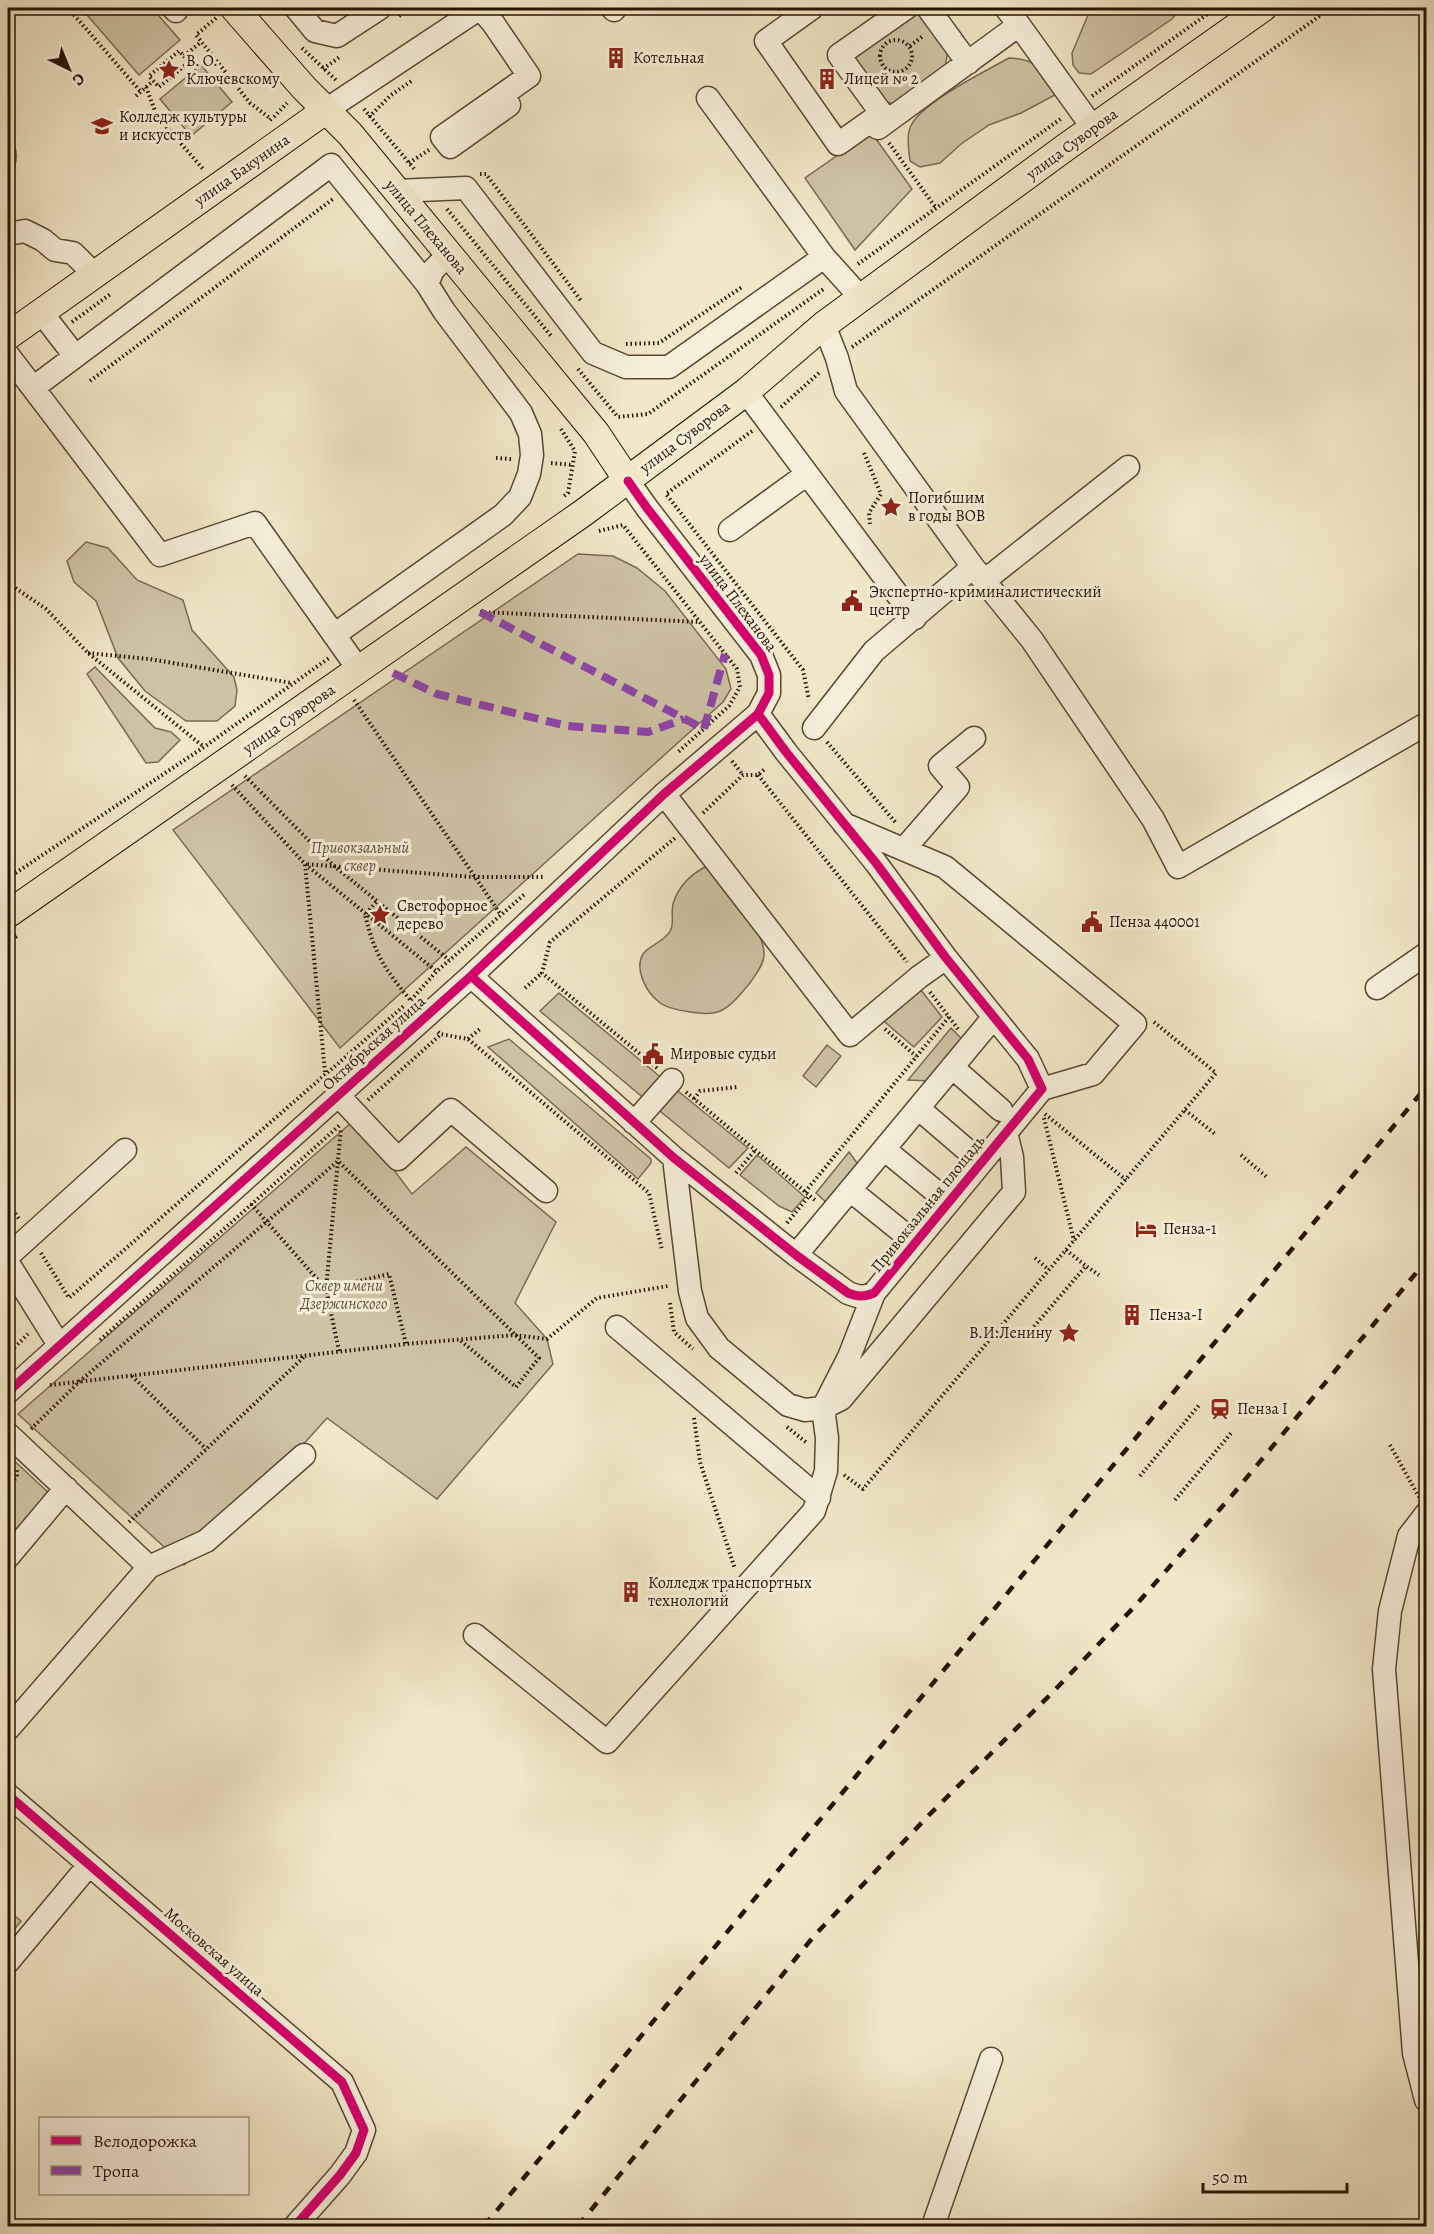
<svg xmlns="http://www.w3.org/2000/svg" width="1434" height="2234" font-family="Alegreya,serif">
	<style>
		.green { fill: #cec4a5; stroke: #7a6b52; stroke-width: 1.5 }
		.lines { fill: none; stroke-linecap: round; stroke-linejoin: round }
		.minor-casing { stroke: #584832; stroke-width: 25 }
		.major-casing { stroke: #251200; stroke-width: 29 }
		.path { stroke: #251200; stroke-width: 4; stroke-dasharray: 1.5 3; stroke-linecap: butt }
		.minor { stroke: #f6f0db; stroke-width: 22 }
		.major { stroke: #f1e8c7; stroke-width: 27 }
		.rail { stroke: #251200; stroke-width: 4.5; stroke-dasharray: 10 10; stroke-linecap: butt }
		.quiet { stroke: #8e44ad; stroke-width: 8; stroke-dasharray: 15 8; stroke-linecap: butt }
		.cycleway-casing { stroke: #f6f0db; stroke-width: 13 }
		.cycleway { stroke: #d6006c; stroke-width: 9 }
		.labels { text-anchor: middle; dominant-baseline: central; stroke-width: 6; stroke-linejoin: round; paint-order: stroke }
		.poi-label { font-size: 16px; fill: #251200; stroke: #f6f0db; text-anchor: start }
		.street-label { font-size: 16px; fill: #251200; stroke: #f6f0db }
		.park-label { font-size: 16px; font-style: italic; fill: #60503a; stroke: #f6f0db }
	</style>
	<rect width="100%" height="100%" fill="#f1e8c7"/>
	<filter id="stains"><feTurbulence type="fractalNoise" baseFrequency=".00333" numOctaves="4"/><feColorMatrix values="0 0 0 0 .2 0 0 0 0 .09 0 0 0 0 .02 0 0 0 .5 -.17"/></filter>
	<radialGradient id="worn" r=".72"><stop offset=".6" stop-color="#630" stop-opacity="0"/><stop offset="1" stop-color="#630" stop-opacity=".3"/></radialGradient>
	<path class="green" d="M81,8H152L180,40L139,75Z
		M1091,8H1181L1172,19L1091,74L1079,73L1073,65L1072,53Z
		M907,11L921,12L948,49L945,68L896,104L880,101L852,65L853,50Z
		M1009,58C1036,59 1039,68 1056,86L1055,95L1021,113L989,125L961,144L940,163L920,167L910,161C909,151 906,138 910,128C918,104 986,71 1009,58Z
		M201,65L232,102L191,136L160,99Z
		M8,132C21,152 17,164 8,185Z
		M871,132L912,189L855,250L805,178Z
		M86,542L108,548L137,580L183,600L192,630L234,677L237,690L235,706L217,721H186L145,691L118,658L96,601L74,582L67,561Z
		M578,554L613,556L637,568L665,591L726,669L731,689L723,702L340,1048L173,830Z
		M95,667L155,728L171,732L180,740L158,762L146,763L87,674Z
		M705,867C714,875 725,881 734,890C744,901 765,940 764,955C764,965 755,975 750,983C742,992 732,1006 720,1011C709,1017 668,1010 659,1002C646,992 634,969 643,954C649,946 658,944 665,937C677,927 670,917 673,904C678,887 690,875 705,867Z
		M917,985L942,1017L914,1047L879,1017Z
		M559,993L664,1080L646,1100L540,1011Z
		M951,1028L961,1038V1045L931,1081L908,1080Z
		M509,1039L651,1159V1163L638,1179L488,1047Z
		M827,1045L841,1056L816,1087L803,1076Z
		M673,1087L748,1148L729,1168L655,1107Z
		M352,1122L383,1156L412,1194L466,1147L556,1222L515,1303L547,1339L553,1364L437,1499L327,1418L229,1527L184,1565L18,1414Z
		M849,1152L860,1167L829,1205L816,1193Z
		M757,1155L805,1197L792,1212L779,1206L740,1175Z
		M8,1455L51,1495L8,1544Z
		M8,1910L21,1921L8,1937Z"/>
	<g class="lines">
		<defs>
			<path id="minor" d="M173,8L176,11
				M296,8L315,31L337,36L380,8
				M612,8L614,10
				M812,8L766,41L838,144L882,113
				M928,8L968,63
				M1006,8L1019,25
				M708,98L824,257
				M326,110L480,8L493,23L529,76L442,137L450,147L509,105
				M887,121L839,55L906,8
				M878,128L1019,25L1093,128
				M396,191L466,188L593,353L626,367H669L824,257L861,298
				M8,234L25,231L43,240L55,250L73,253L94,274
				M41,312L75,356
				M8,355L160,555L255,523L359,670
				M33,388L331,165L427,284
				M746,392L915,618
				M730,530L807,474
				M973,567L1032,640L1153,819L1178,867L1426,724
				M984,581L1128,467
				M334,635L503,515L520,497L529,474L532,455L530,434L521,413L444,311L427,284L433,270L449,254
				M758,714L786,752L876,863L946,958L1028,1059L1042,1089
				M814,728L874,651L973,567L846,391L837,358L824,325
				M664,794L850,1035L919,977L946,958
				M844,824L945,867L1135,1024L1093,1074L1042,1089
				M904,849L958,787L940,766L974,738
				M471,976L674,1158L796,1255L848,1293L857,1296L865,1297L874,1293L1042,1089
				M1377,988L1426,954
				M952,1067L1001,1110
				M338,1095L398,1159L451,1110L546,1191
				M918,1108L968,1151
				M634,1123L672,1080
				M884,1149L935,1191
				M674,1158L690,1291L697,1318L719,1348L788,1405L805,1410L823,1408L841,1399L1014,1192L1012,1157L1006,1133
				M850,1190L902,1232
				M796,1255L993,1018
				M8,1256L125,1150
				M8,1263L59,1345
				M617,1327L819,1498
				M8,1392L471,976L664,794L758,714L769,693V675L761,655L647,508L628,481
				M8,1434L149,1567
				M8,1557L66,1488
				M475,1635L607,1742L814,1511L826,1471L827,1438L823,1408L849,1357L874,1293
				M8,1729L149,1567L206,1541L304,1455
				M8,1795L342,2082L364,2130L356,2153L340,2175L295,2226
				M8,1962L89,1865
				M1425,2045L1414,2053L1426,2100
				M1414,2053L1384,1669L1390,1611L1409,1536L1426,1514
				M933,2226L991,2059"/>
			<path id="major" d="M234,8L304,88L350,134L596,433L628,481
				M8,336L326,110
				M8,914L583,513L746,392L824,325L1066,147L1263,8"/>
		</defs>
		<use href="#minor" class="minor-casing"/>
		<use href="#major" class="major-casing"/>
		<path class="path" d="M68,8L141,92
			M507,13L515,8
			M399,16L411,8
			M216,18L196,35L250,103L271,119L269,121
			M880 56a16 16 0 1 1 32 0a16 16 0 1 1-32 0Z
			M910,46L923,36
			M302,48L336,80
			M184,56L189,62L159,87L149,76L179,51L184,56L201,42
			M323,69L341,56
			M146,87L157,116L203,169
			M136,96L153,81
			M1092,96L1216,8
			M364,109L415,170
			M274,117L287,103
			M369,117L391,95L413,80
			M889,143L936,208
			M409,163L429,150
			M480,174H486L582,302
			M447,209L552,337
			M858,264L1062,118
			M72,322L112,293
			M626,344L659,343L742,287
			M852,347L1331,8
			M578,369L618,417L648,414L825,288
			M90,381L333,199
			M781,407L820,372
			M561,429L575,451L568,493L564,496
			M752,431L666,494L803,670L809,700
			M864,453L881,494L869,513L870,524
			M496,458L511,459
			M551,463L573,465
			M599,531L623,525L737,669L740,687L729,706L677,753
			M8,583L46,609L88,653L204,747
			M480,612L700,622
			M88,653L149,659L292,683
			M354,700L501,915
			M827,742L896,823
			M732,761L743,775
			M758,775L907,962
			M245,776L333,865L449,960
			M232,785L305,864L436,971
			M703,813L743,775H758L766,768
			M8,878L204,747L329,658
			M376,902L365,915C375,956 385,969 411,1001
			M8,942L17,936
			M525,988L542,973
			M930,992L958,1029
			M411,1000L436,972L526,893
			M885,1029L916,1056
			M438,1032L440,1034L468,1039L649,1193L662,1250
			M468,1039L481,1028
			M657,1068L542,973L550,942L675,838
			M325,1072L305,864L473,877H544
			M686,1092L816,1201
			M694,1099L700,1091L737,1087
			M368,1100L440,1035
			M1185,1110L1215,1134
			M1045,1114L1126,1180
			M1044,1118L1074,1241
			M1241,1155L1268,1178
			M736,1173L756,1149
			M805,1192L949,1017
			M8,1202L19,1219
			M251,1204L325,1288
			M787,1223L809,1196
			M1066,1250L1086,1266
			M41,1253L69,1298L405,1005
			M1035,1258L1049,1270
			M326,1289L341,1128
			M670,1303L674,1332L693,1349
			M1031,1330L1086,1266L1099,1275
			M100,1340L340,1125
			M339,1351L326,1289L389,1274L406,1344
			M8,1354L28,1334
			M132,1376L206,1449
			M50,1385L406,1344L514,1335L547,1339L597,1298L668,1286L667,1284
			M694,1418L700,1462L735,1569
			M787,1427L807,1443
			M31,1429L80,1381L338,1161L539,1358L516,1387L460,1340
			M1390,1445L1419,1497
			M844,1475L863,1489L1216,1073L1154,1022
			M1140,1476L1200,1404
			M8,1486L17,1477V1470
			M1175,1500L1232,1432
			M129,1522L305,1356"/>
		<use href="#minor" class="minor"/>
		<use href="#major" class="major"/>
		<path class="rail" d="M484,2226L1426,1087
			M578,2226L814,1936L929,1815L1050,1695L1136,1605L1234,1493L1426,1261"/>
		<path class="quiet" d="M480,612L704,729L725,654
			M393,673L437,694L567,726L648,732L684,719"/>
		<defs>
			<path id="cycleway" d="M471,976L674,1158L796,1255L848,1293C858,1297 864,1297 874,1293L1042,1089L1028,1059L946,958L876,863L786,752L758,714
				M8,1392L471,976L664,794L758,714L769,693V675L761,655L647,508L628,481
				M8,1795L342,2082L364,2130L356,2153L340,2175L295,2226"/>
		</defs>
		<use href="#cycleway" class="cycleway-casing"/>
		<use href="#cycleway" class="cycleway"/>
	</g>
	<defs>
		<symbol id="building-bare" viewBox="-9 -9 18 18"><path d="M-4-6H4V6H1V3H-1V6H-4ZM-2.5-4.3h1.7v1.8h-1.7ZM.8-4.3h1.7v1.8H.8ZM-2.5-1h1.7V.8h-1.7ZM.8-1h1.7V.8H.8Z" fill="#8f2418" stroke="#f6f0db" stroke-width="2.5" paint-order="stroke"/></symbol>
		<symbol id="sight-bare" viewBox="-9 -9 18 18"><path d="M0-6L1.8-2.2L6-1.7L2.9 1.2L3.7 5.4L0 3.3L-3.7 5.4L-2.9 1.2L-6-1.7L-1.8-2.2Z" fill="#8f2418" stroke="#f6f0db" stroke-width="2.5" paint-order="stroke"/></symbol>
		<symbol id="university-bare" viewBox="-9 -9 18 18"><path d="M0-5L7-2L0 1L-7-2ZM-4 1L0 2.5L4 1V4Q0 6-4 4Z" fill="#8f2418" stroke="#f6f0db" stroke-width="2.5" paint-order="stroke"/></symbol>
		<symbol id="civic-bare" viewBox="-9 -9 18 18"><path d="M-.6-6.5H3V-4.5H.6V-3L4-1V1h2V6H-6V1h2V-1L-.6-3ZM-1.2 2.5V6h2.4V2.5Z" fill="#8f2418" stroke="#f6f0db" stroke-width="2.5" paint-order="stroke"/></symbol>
		<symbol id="hotel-bare" viewBox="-9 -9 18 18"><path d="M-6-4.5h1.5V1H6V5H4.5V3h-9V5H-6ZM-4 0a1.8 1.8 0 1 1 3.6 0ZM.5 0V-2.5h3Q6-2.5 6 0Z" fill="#8f2418" stroke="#f6f0db" stroke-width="2.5" paint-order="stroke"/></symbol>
		<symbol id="station-bare" viewBox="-9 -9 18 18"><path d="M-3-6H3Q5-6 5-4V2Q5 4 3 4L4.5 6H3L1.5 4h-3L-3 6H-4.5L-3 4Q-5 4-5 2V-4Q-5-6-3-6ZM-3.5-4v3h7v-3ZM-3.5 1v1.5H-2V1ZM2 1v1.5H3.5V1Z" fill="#8f2418" stroke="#f6f0db" stroke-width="2.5" paint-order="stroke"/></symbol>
	</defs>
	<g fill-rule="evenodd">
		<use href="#building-bare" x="601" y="43" width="30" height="30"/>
		<use href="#sight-bare" x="154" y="55" width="30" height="30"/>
		<use href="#building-bare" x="812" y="64" width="30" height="30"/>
		<use href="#university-bare" x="87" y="111" width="30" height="30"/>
		<use href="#sight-bare" x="876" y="492" width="30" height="30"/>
		<use href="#civic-bare" x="837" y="586" width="30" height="30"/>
		<use href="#sight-bare" x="365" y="900" width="30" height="30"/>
		<use href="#civic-bare" x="1077" y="907" width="30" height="30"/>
		<use href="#civic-bare" x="638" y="1039" width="30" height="30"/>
		<use href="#hotel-bare" x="1131" y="1214" width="30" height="30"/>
		<use href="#building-bare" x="1117" y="1300" width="30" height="30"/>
		<use href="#sight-bare" x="1054" y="1318" width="30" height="30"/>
		<use href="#station-bare" x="1205" y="1394" width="30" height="30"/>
		<use href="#building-bare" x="616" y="1577" width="30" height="30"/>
	</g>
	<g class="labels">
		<g class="poi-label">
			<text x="633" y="58">Котельная</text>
			<text x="186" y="61">В. О.<tspan x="186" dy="18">Ключевскому</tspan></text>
			<text x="844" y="79">Лицей № 2</text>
			<text x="119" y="117">Колледж культуры<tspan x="119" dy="18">и искусств</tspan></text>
			<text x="908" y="498">Погибшим<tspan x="908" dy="18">в годы ВОВ</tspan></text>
			<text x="869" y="592">Экспертно-криминалистический<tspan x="869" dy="18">центр</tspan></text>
			<text x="397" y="906">Светофорное<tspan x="397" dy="18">дерево</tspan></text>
			<text x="1109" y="922">Пенза 440001</text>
			<text x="670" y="1054">Мировые судьи</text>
			<text x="1163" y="1229">Пенза-1</text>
			<text x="1149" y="1315">Пенза-I</text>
			<text x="1052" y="1333" text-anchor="end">В.И.Ленину</text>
			<text x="1237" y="1409">Пенза I</text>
			<text x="648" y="1583">Колледж транспортных<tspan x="648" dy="18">технологий</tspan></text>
		</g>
		<g class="street-label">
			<text transform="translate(1072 144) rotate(-36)">улица Суворова</text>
			<text transform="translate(242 170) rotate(-35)">улица Бакунина</text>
			<text transform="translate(426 227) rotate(50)">улица Плеханова</text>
			<text transform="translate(685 437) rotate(-37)">улица Суворова</text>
			<text transform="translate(738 603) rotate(53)">улица Плеханова</text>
			<text transform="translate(289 719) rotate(-35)">улица Суворова</text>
			<text transform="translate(374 1043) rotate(-42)">Октябрьская улица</text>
			<text transform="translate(928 1204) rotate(-51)">Привокзальная площадь</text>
			<text transform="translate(214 1952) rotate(41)">Московская улица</text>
		</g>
		<g class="park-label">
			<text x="360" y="848">Привокзальный<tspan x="360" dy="18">сквер</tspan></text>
			<text x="344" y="1286">Сквер имени<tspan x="344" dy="18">Дзержинского</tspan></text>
		</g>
	</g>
	<rect width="1434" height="2234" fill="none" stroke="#f1e8c7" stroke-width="30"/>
	<rect x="9" y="9" width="1416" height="2216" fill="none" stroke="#251200" stroke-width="3"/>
	<rect x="15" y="15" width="1404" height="2204" fill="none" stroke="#251200" stroke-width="1.5"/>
	<rect x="39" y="2117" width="210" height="78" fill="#f6f0db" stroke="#a29783" stroke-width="1.5"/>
	<rect x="51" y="2136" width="30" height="9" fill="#d6006c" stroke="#a29783" stroke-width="1.5"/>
	<text x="93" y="2147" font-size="18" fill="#251200">Велодорожка</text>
	<rect x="51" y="2166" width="30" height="9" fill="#8e44ad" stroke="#a29783" stroke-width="1.5"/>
	<text x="93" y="2177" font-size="18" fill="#251200">Тропа</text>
	<g transform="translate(69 69) rotate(137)" stroke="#f6f0db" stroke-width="4.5" paint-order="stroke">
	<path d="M0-4.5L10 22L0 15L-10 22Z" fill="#251200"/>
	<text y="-9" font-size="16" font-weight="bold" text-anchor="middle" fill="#251200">С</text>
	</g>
	<path d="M1203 2183v9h144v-9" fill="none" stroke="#251200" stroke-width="3"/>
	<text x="1212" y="2183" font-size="18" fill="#251200" stroke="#f6f0db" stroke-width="4.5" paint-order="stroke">50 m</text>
	<rect width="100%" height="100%" filter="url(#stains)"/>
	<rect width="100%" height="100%" fill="url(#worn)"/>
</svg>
